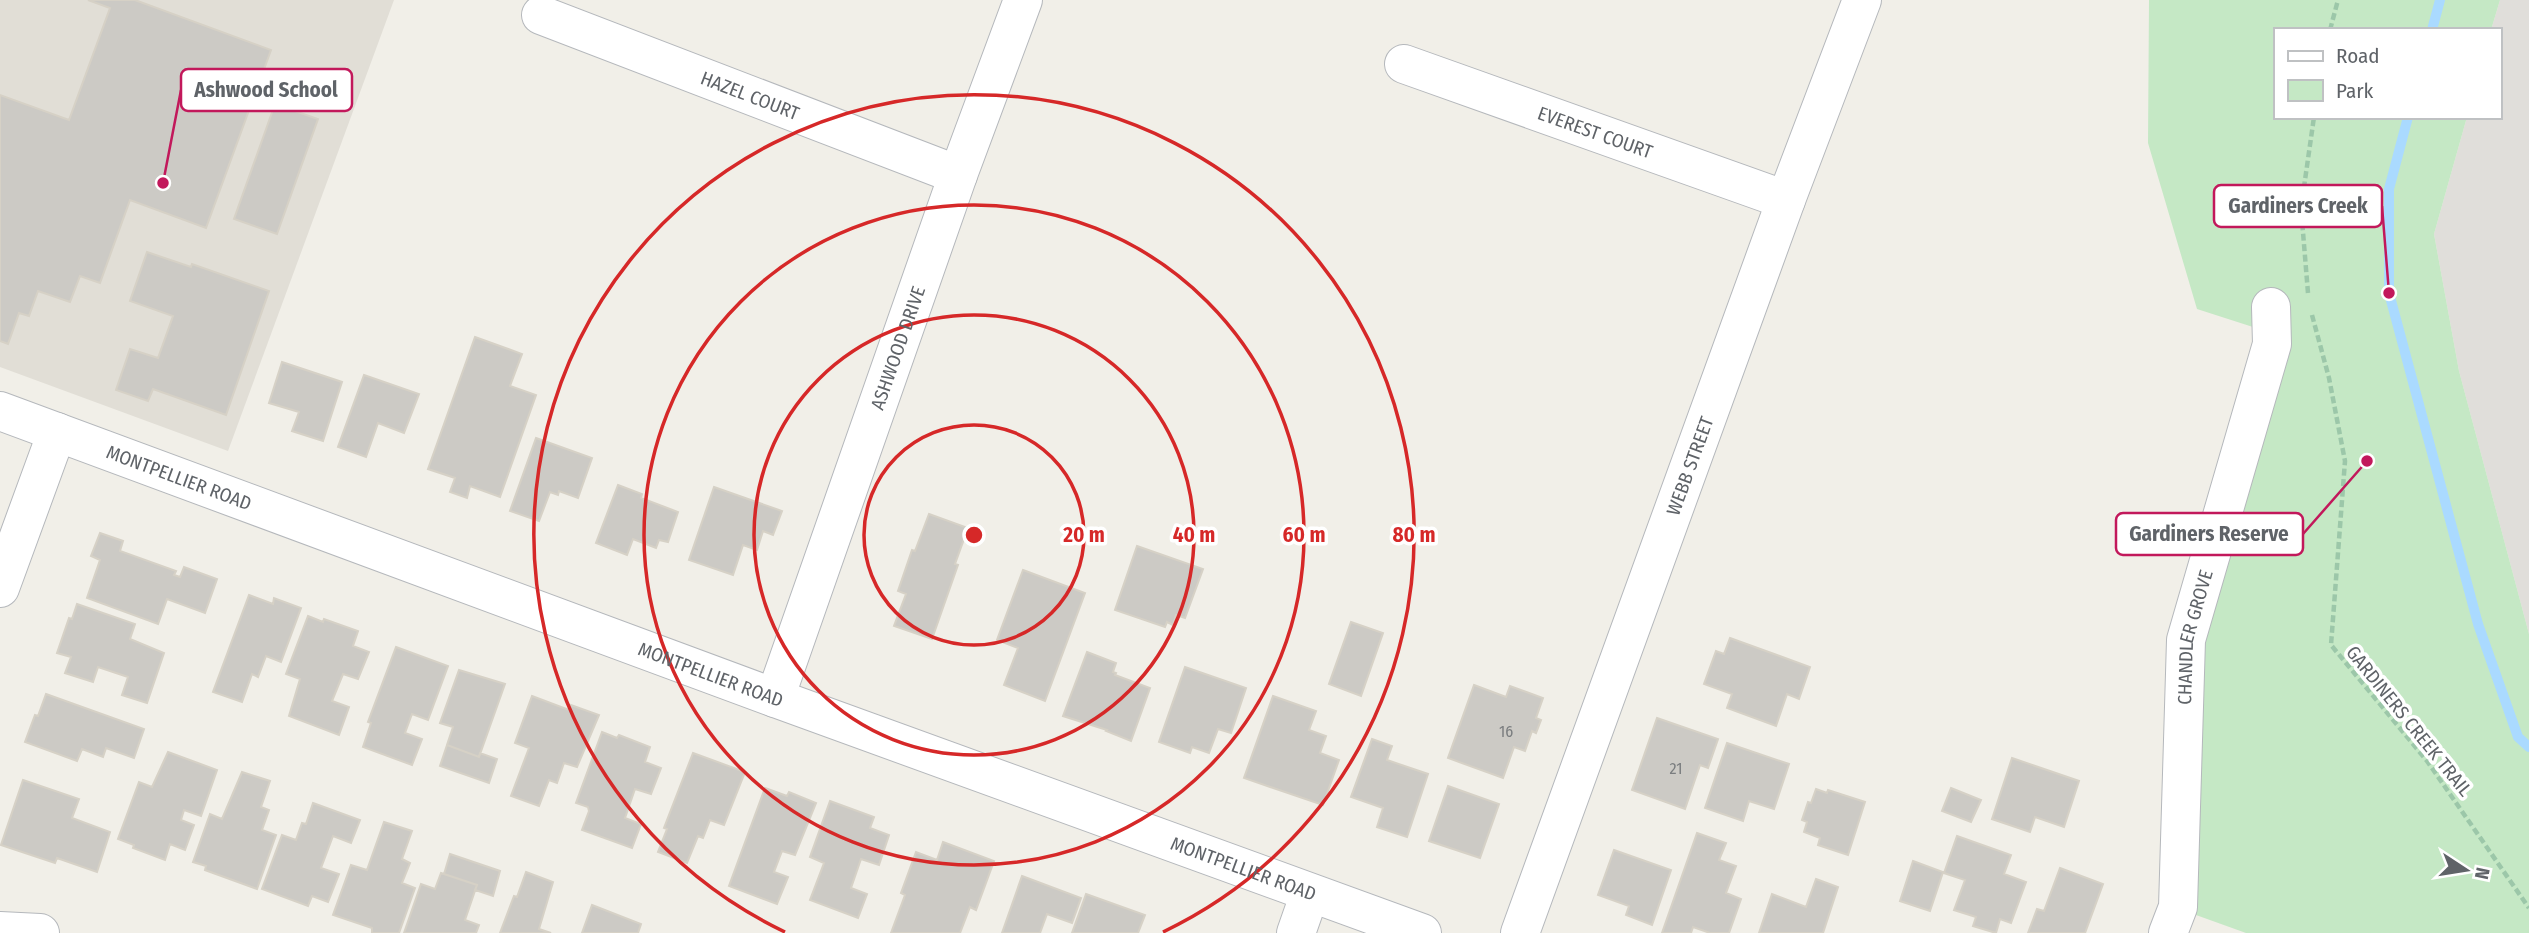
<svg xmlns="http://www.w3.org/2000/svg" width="2529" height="933" font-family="'Fira Sans Condensed',sans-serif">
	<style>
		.industrial { fill: #e0deda }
		.education { fill: #e1ded6 }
		.green { fill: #c5e8c5 }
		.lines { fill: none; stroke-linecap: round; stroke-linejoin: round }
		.stream { stroke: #aadaff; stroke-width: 10 }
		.building { fill: #cccac5; stroke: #d6d1c6; stroke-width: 2 }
		.minor-casing { stroke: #b5b8bc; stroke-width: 40 }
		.path { stroke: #9cc7a9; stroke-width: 4.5; stroke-dasharray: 7 3.5; stroke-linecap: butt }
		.minor { stroke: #fff; stroke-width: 38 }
		.ring { fill: none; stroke: #d62828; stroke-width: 3.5 }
		.labels { text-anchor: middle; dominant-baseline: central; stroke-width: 7; stroke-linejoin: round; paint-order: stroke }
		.number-label { font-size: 16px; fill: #7a7d7f }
		.street-label { font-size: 19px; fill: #5f6368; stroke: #fff }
		.centre { fill: #d62828; stroke: #fff; stroke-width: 3.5 }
		.ring-label { font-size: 21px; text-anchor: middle; font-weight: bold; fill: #d62828; stroke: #fff; stroke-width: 7; stroke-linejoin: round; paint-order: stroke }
		.leader { fill: none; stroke: #c2185b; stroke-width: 2.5 }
		.callout-dot { fill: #c2185b; stroke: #fff; stroke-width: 2.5 }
		.callout { fill: #fff; stroke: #c2185b; stroke-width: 2.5 }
		.callout-label { font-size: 21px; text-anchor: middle; font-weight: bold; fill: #5f6368 }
	</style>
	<rect width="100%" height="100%" fill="#f1efe8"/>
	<path class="industrial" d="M2500,0H2529V634L2459,371L2434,234L2467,117H2499V30H2491Z"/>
	<path class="education" d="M0,0H394L228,451L0,367Z"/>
	<path class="green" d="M2149,0H2500L2491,30H2275V117H2467L2434,234L2459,371L2529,634V933H2246L2196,915L2193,670L2284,337L2197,309L2148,143Z"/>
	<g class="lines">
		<path class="stream" d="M2432,30L2440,0
			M2408,117L2389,189V293L2478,624L2518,737L2529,747"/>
	</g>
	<path class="building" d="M88,0H135L271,50L206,228L130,200L100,283L80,276L70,302L38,291L29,316L19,313L8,344L0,341V95L69,120L110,8Z
		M275,104L318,119L277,234L234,219Z
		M147,252L191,267L192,264L269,291L226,415L153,389L148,401L116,390L130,349L158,358L173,316L130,301Z
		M475,337L522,354L510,386L536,395L500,497L470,486L467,498L450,492L455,478L428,469Z
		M282,362L342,382L323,441L292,431L299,412L269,403Z
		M364,375L419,394L404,433L378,423L366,457L338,447Z
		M536,438L592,458L578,498L559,491L558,495L550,492L539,521L510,511Z
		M618,485L642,494L641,498L678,512L668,542L659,540L656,548L633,539L627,555L596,543Z
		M714,487L782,511L773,535L763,531L757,550L743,545L733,575L689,560Z
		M929,514L968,528L955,564L958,565L932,639L894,626L906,594L898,591L912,550L915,551Z
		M100,533L123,541L120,551L176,571L174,575L180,577L184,567L217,579L205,613L167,599L158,624L87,598L100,560L91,556Z
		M1137,546L1203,569L1185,618L1176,615L1173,625L1167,622L1165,627L1115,610Z
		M1023,570L1085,593L1045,701L1004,685L1018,648L997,640Z
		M249,595L273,604L274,598L301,608L281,662L266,656L258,677L252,674L242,702L213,692Z
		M77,604L135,624L130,639L164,653L147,703L122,695L128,677L98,667L93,682L65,673L71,657L57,653L69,618L72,619Z
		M308,616L323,622L324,619L358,631L353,646L369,652L358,679L343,674L332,701L349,707L339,735L289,716L300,679L286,674Z
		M1351,622L1383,633L1361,696L1329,684Z
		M1730,638L1810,667L1799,699L1787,694L1776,726L1727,708L1732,694L1704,684L1716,651L1724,654Z
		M396,647L448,666L428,720L412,714L405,733L422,739L412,765L363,747L371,723L368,722Z
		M1087,652L1116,663L1113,672L1116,673L1115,675L1150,688L1131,741L1106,731L1107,730L1063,716Z
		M1185,667L1246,688L1231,733L1218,729L1209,753L1192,747L1190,753L1159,742Z
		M459,670L505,684L479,757L447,745L453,727L440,723Z
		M1474,685L1506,697L1510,686L1543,698L1536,718L1541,720L1536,733L1532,731L1525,751L1514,747L1503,778L1448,758Z
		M46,694L144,729L134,758L106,748L103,757L82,749L77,761L25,742L35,715L38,716Z
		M532,696L569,710L571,705L599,715L577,767L564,763L557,783L549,780L539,806L511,796L529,748L515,743Z
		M1273,696L1316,711L1309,730L1326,736L1320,753L1339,760L1323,805L1244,778Z
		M1657,718L1718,739L1708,768L1700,765L1685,809L1632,790Z
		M602,732L617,738L619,735L650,747L645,762L661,768L651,794L635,789L625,818L641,824L632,848L582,830L589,811L588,807L576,803Z
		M1372,739L1392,746L1387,760L1428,774L1407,837L1377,827L1383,808L1351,797Z
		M1727,743L1789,764L1774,809L1749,801L1743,821L1705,808Z
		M447,745L479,757L480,753L497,759L489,783L440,766Z
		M168,752L217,770L201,816L184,810L181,820L194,825L185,850L170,844L165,860L133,848L134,845L118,839L139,782L152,787Z
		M693,753L745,772L724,825L710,820L703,838L698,836L687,863L658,852L667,829L664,828Z
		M2012,758L2079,781L2064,827L2035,817L2030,832L1992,819Z
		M242,772L270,781L261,807L269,810L262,830L276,835L257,889L205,870L206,866L193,862L210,814L222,819Z
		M23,780L79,799L72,818L110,832L97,872L57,858L55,863L1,845Z
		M1448,786L1499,804L1480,858L1429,841Z
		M765,788L787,796L789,792L816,803L795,855L782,851L774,872L788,877L777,904L729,886Z
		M1951,788L1981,800L1971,822L1942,811Z
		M1816,789L1827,793L1828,790L1865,802L1848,855L1818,845L1820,838L1804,832L1807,822L1802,820L1808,802L1811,803Z
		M830,801L874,817L870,828L889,835L879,865L861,859L851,888L867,894L858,918L810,900L824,863L810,857Z
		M313,803L360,820L351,843L333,836L321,868L339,874L328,902L312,896L308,906L262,889L282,835L296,840L302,823L306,824Z
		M384,822L412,831L402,859L410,863L402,883L415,888L399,933H372V928L333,915L351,865L367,870Z
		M1697,833L1726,843L1719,860L1736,866L1726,893L1741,899L1729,933H1710L1693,927L1691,933H1662Z
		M1957,836L2011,855L2004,874L2026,882L2011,923L2000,919L1996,933L1973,926L1976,917L1954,910L1965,880L1944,873Z
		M943,842L994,861L976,910L970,907L960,933H891L905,895L901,893L916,852L937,860Z
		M1614,850L1671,870L1652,925L1626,915L1629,906L1598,895Z
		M450,854L500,871L493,896L475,890L477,885L444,874Z
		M1913,861L1943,872L1930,911L1900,901Z
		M2060,868L2103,884L2085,933H2028L2037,909L2044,911Z
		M526,872L553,882L539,929L551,933H500L514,896L517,897Z
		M441,873L477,885L465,920L479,925L476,933H404L421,884L435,889Z
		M1022,876L1081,898L1072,923L1047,914L1040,933H1002Z
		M1816,879L1838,887L1823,933H1759L1772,894L1806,907Z
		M1086,894L1145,915L1138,933H1072Z
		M592,905L641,924L638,933H582Z"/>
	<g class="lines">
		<defs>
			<g id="minor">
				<path id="s1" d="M541,15L958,175"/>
				<path id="s2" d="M1404,64L1786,200"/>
				<path id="s3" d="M0,411L775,698L1422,933"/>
				<path d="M0,588L57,432"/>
				<path id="s4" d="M775,698L958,175L1023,0"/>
				<path d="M0,931L40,933"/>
				<path d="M1296,933L1310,893"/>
				<path id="s5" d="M1520,933L1786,200L1862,0"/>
				<path id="s6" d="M2168,933L2178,907L2186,640L2272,344L2271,307"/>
			</g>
		</defs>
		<use href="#minor" class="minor-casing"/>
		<path class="path" d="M2330,30L2338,0
			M2308,293L2301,208L2314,117
			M2312,315L2329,378L2345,461L2331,645L2427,761L2529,908"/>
		<use href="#minor" class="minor"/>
	</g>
	<g class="ring">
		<circle cx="974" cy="535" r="110"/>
		<circle cx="974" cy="535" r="220"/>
		<circle cx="974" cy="535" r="330"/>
		<path d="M785 932A440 440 0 1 1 1163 932"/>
	</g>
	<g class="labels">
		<g class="number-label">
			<text x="1506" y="731">16</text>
			<text x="1676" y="768">21</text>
		</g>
		<g class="street-label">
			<text stroke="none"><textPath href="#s1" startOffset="224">HAZEL COURT</textPath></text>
			<text stroke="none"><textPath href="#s2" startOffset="203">EVEREST COURT</textPath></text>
			<text stroke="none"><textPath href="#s4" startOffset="371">ASHWOOD DRIVE</textPath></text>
			<text stroke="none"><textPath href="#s5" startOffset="497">WEBB STREET</textPath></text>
			<text stroke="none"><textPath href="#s3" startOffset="191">MONTPELLIER ROAD</textPath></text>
			<text stroke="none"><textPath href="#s6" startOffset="299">CHANDLER GROVE</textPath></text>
			<text stroke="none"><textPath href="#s3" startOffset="758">MONTPELLIER ROAD</textPath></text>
			<text transform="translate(2409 721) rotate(51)">GARDINERS CREEK TRAIL</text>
			<text stroke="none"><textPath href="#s3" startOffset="1325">MONTPELLIER ROAD</textPath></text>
		</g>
	</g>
	<circle cx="974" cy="535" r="10" class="centre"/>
	<g class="ring-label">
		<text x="1084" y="542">20 m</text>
		<text x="1194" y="542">40 m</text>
		<text x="1304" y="542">60 m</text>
		<text x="1414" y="542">80 m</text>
	</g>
	<path class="leader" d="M163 183L181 90M2389 293L2382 206M2367 461L2303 534"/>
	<g class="callout-dot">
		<circle cx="163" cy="183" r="7"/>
		<circle cx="2389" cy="293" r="7"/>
		<circle cx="2367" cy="461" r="7"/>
	</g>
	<g class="callout">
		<rect x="181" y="69" width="171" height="42" rx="7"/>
		<rect x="2214" y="185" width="168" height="42" rx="7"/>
		<rect x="2116" y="513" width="187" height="42" rx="7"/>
	</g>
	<g class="callout-label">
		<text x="266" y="97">Ashwood School</text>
		<text x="2298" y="213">Gardiners Creek</text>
		<text x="2209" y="541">Gardiners Reserve</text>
	</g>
	<rect x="2274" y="28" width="228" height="91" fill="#ffffff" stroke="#bfc1c3" stroke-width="2"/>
	<rect x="2288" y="51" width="35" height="10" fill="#ffffff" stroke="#bfc1c3" stroke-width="2"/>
	<text x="2336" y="63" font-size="21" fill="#5f6368">Road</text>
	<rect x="2288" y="80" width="35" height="21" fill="#c5e8c5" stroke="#bfc1c3" stroke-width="2"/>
	<text x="2336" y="98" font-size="21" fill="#5f6368">Park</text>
	<g transform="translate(2466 870) rotate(102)" stroke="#ffffff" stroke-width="5" paint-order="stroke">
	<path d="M0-5L12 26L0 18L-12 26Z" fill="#5f6368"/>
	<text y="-10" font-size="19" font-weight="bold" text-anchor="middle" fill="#5f6368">N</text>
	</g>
</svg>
